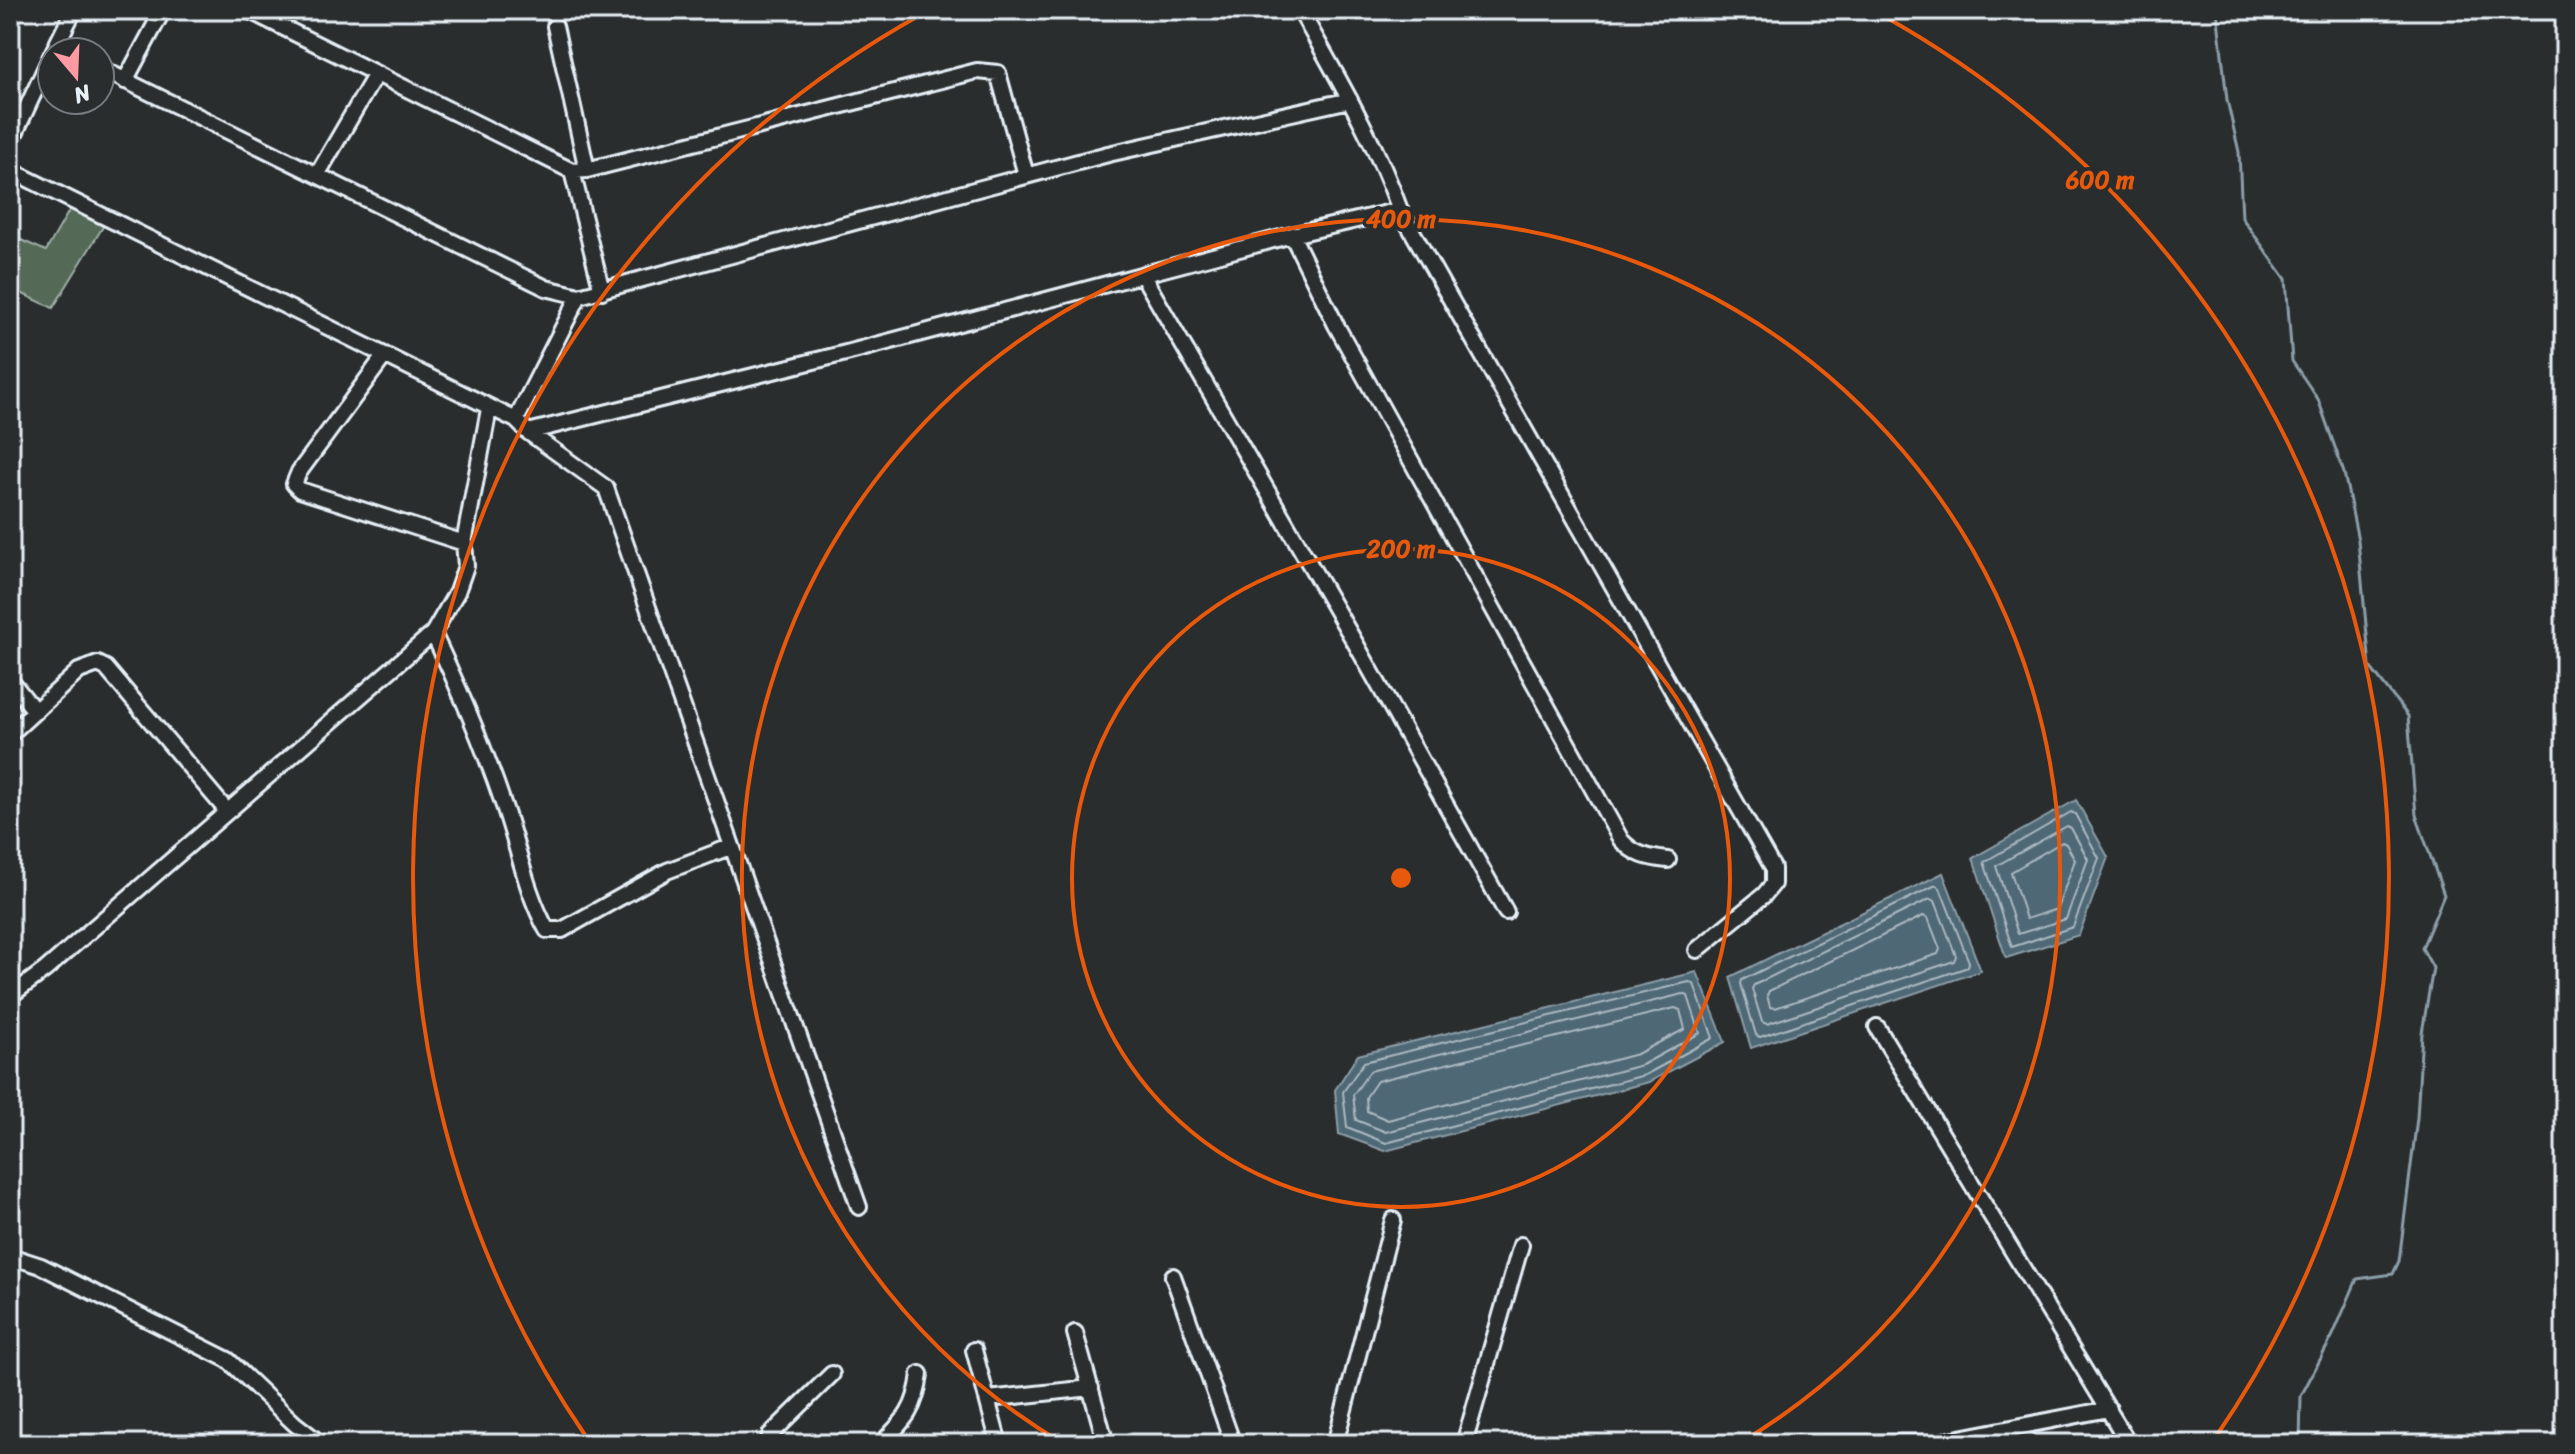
<svg xmlns="http://www.w3.org/2000/svg" width="2575" height="1454" font-family="Sriracha,sans-serif">
	<style>
		.green { fill: #546a56; stroke: #9eaea7; stroke-width: 2 }
		.water { fill: #4f6874; stroke: #8c9fa9; stroke-width: 2 }
		.lines { fill: none; stroke-linecap: round; stroke-linejoin: round }
		.shore { stroke: #abbac3; stroke-width: 2 }
		.stream { stroke: #8c9fa9; stroke-width: 3 }
		.minor-casing { stroke: #e8f1f8; stroke-width: 20 }
		.minor { stroke: #2a2d2e; stroke-width: 14 }
		.ring { fill: none; stroke: #e8590c; stroke-width: 4 }
		.centre { fill: #e8590c; stroke: #2a2d2e; stroke-width: 4 }
		.ring-label { font-size: 24px; text-anchor: middle; font-weight: bold; fill: #e8590c; stroke: #2a2d2e; stroke-width: 7; stroke-linejoin: round; paint-order: stroke }
	</style>
	<rect width="100%" height="100%" fill="#2a2d2e"/>
	<filter id="ink" filterUnits="userSpaceOnUse"><feTurbulence type="fractalNoise" baseFrequency=".0125" numOctaves="2"/><feDisplacementMap in="SourceGraphic" scale="16" xChannelSelector="R" yChannelSelector="G"/><feConvolveMatrix kernelMatrix="1 2 1 2 8 2 1 2 1" color-interpolation-filters="sRGB"/></filter>
	<g filter="url(#ink)">
		<path class="green" d="M71,207L104,225L53,308L10,288V235L46,251Z"/>
		<path class="water" d="M2076,800L2108,857L2079,935L2006,958L1973,858Z
			M1943,873L1981,971L1751,1048L1730,977Z
			M1697,972L1725,1042L1649,1082L1385,1151L1339,1134L1335,1090L1358,1055Z"/>
		<g class="lines">
			<path class="shore" d="M2071,812L2075,814L2099,858L2073,927L2012,947L1984,862Z
				M2067,826L2071,828L2088,859L2066,919L2018,934L1996,866Z
				M2062,842L2066,844L2075,860L2057,909L2026,919L2011,872Z
				M1936,885L1940,888L1969,962L1968,967L1760,1037L1756,1035L1741,984L1742,980Z
				M1930,899L1935,901L1956,956L1954,961L1767,1024L1762,1022L1752,989L1754,985Z
				M1923,916L1928,918L1940,949L1938,954L1775,1008L1770,1007L1767,995L1769,991Z
				M1689,982L1694,984L1713,1038L1645,1075L1386,1143L1347,1127L1343,1092L1364,1062Z
				M1683,994L1688,996L1700,1033L1642,1065L1386,1132L1356,1120L1353,1095L1370,1071Z
				M1675,1008L1680,1010L1685,1029L1637,1054L1388,1120L1367,1111L1366,1097L1377,1081Z"/>
			<path class="stream" d="M2217,10L2227,100L2239,152L2242,218L2286,279L2292,361L2318,399L2344,473L2358,540L2370,667L2408,716L2416,815L2444,895L2422,948L2433,968L2422,1033L2417,1118L2399,1261L2393,1274L2357,1279L2333,1335L2301,1396L2300,1444"/>
			<defs>
				<path id="minor" d="M248,10L572,171L587,170L977,71L998,73L1026,175
					M1300,10C1336,75 1375,140 1400,210L1773,868V884L1764,895L1697,950
					M555,26L587,170
					M53,52L74,10
					M100,68L546,288L579,296L1108,154L1350,100
					M125,81L163,10
					M10,144L52,54
					M10,170L516,420L528,432L606,488L859,1207
					M572,171L602,291
					M317,175L376,74
					M1292,235L1336,325L1621,840C1634,855 1649,858 1668,860
					M1143,276L1357,646L1506,912
					M385,355L299,472L294,484L300,490L464,543
					M516,420L579,296
					M528,432L846,353L1292,235L1400,210
					M433,633C460,690 485,749 505,809C519,850 526,892 547,930H562L667,871L730,847
					M10,680L35,711
					M10,734L79,671L98,664L106,668L227,811
					M10,996L45,970L433,633L457,592L466,566L464,543L489,409
					M1877,1027L2129,1444
					M10,1256L41,1266L228,1360L295,1424L321,1444
					M1173,1276L1233,1444
					M1075,1333L1106,1444
					M974,1350L999,1444
					M988,1399L1091,1388
					M570,1444H573
					M768,1444L770,1435L832,1374
					M881,1444C905,1420 916,1409 920,1374
					M1335,1444L1393,1220
					M1464,1444L1521,1245
					M1793,1444L1934,1443L2109,1409"/>
			</defs>
			<use href="#minor" class="minor-casing"/>
			<use href="#minor" class="minor"/>
		</g>
	</g>
	<g class="ring">
		<circle cx="1401" cy="878" r="329"/>
		<path d="M1062 1443A659 659 0 1 1 1740 1443"/>
		<path d="M587 1438A988 988 0 0 1 922 14M1880 14A988 988 0 0 1 2215 1438"/>
	</g>
	<circle cx="1401" cy="878" r="12" class="centre"/>
	<g class="ring-label">
		<text x="2100" y="188">600 m</text>
		<text x="1401" y="227">400 m</text>
		<text x="1401" y="557">200 m</text>
	</g>
	<rect width="2575" height="1454" fill="none" stroke="#2a2d2e" stroke-width="40"/>
	<rect x="20" y="20" width="2535" height="1414" fill="none" stroke="#e8f1f8" stroke-width="3" filter="url(#ink)"/>
	<g transform="translate(76 76) rotate(161)"><circle r="38" fill="#2a2d2e" stroke="#767b7f" stroke-width="2"/>
	<path d="M0-6L14 30L0 20L-14 30Z" fill="#ff9aa2"/>
	<text y="-12" font-size="22" font-weight="bold" text-anchor="middle" fill="#e8f1f8">N</text>
	</g>
</svg>
